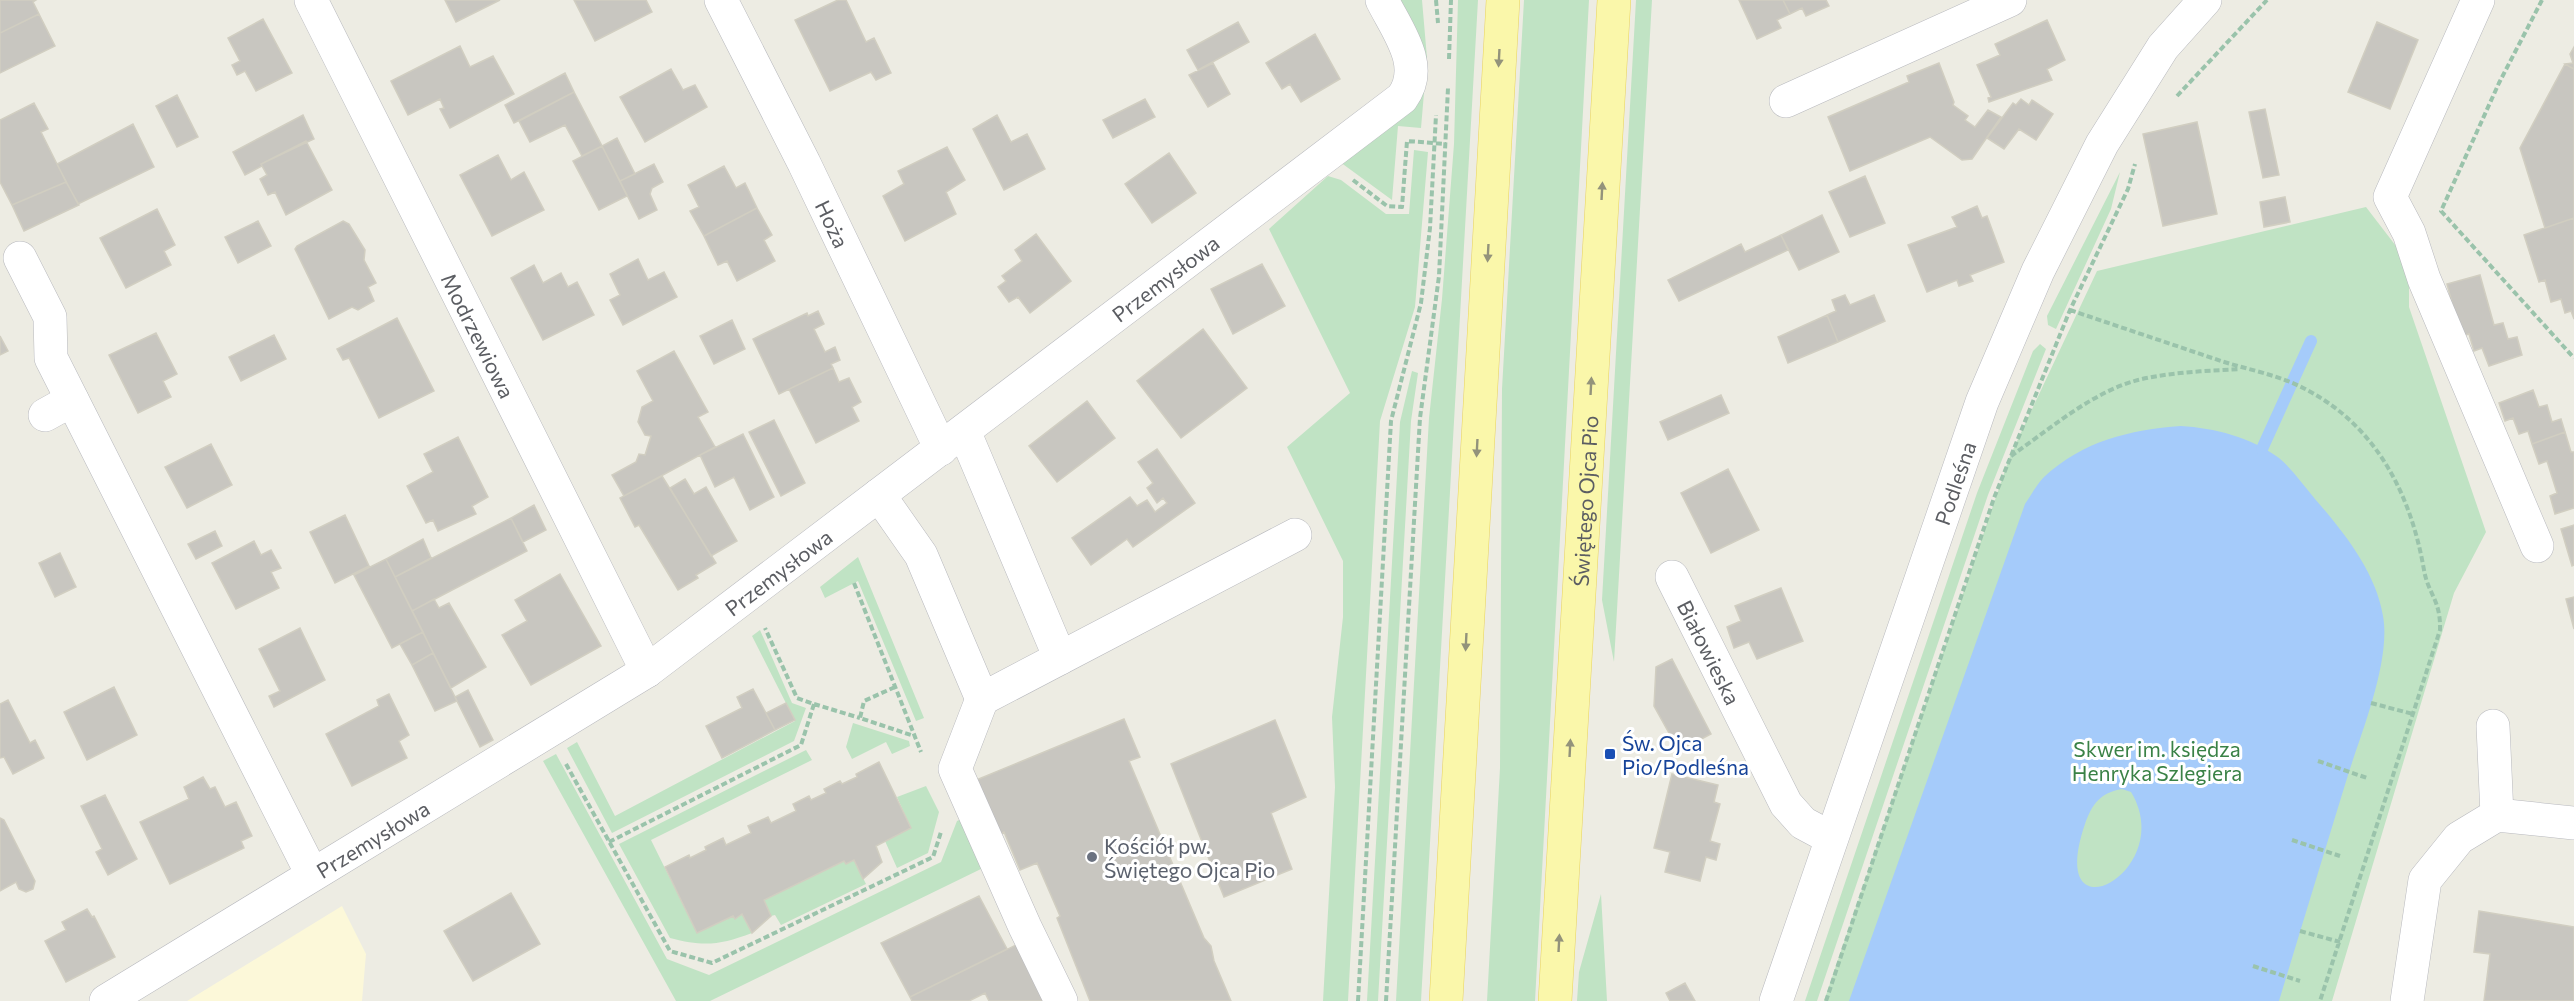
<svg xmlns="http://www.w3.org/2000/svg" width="2574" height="1001" font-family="Commissioner,sans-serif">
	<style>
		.commercial { fill: #fcf8d9 }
		.green { fill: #c0e3c4 }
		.water { fill: #a5cbfa; fill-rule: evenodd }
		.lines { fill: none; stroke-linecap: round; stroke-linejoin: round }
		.stream { stroke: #a5cbfa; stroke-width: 12 }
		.building { fill: #c8c6c0; stroke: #d1cec1; stroke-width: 1.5 }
		.minor-casing { stroke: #b8b9be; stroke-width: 34 }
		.major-casing { stroke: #e9d35f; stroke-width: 34 }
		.path { stroke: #9ac3ab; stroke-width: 4; stroke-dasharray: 6 3; stroke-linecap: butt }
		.minor { stroke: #fff; stroke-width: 33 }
		.major { stroke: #faf7aa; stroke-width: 33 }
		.oneway { fill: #93937b }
		.transit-dot { fill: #1a4fb4; stroke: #fff; stroke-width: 2 }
		.worship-dot { fill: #6b7280; stroke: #fff; stroke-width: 2 }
		.labels { text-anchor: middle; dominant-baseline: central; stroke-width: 6; stroke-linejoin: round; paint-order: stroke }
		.street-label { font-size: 21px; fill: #5b5d62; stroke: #fff }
		.transit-label { font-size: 21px; fill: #164399; stroke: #fff; text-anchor: start }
		.park-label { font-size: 21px; fill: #3a8246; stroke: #fff }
		.worship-label { font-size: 21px; fill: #5b616d; stroke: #fff; text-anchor: start }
	</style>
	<rect width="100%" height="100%" fill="#edece3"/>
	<path class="commercial" d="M342,906L366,954L362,1001H187Z"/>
	<path class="green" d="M1397,0H1422L1427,58L1421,128L1398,126L1392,200L1340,162L1415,103Z
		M1458,0H1478L1421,1001H1396L1429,418L1442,299L1454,144Z
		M1524,0H1589L1535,1001H1487L1500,768L1502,389Z
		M1636,0H1652L1614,662L1602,600Z
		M1414,150L1428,152L1415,307L1380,421L1348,1001H1323L1335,787L1332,717L1343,617V561L1287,447L1350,393L1269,229L1328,176L1341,180L1386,214H1409Z
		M2120,172L2111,209L2056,329L2048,325L2047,316Z
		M2366,207L2409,263V307L2486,532L2454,593L2332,1001H1824L2010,456L2097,271Z
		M2040,344L2046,349L1988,495L1817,1001H1805L1977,493L2033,351Z
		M1412,371L1418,373L1411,421L1378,1001H1367L1400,422Z
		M858,557L924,718L916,721L858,581L825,598L820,587Z
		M760,630L792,703L806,708L794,741L612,833L567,748L577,742L615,816L795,721L752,636Z
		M853,723L909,741L910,746L892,754L886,742L852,759L846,747Z
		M806,750L812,760L651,840L697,933L733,916L735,918L742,914L752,933C720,945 704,947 670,938L619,844Z
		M556,754L667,959L709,975L941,862L957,821L963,818L983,868L710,1001H676L543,761Z
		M926,786L939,812L928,853L897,868L885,841L911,828L897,797Z
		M854,860L866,884L781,925L775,915L771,916L764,900L844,861L846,864Z
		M1601,894L1607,1001H1577L1579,972Z"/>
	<path class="water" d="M2181,426C2214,428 2251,437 2279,458C2292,469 2304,486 2315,499C2343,531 2376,572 2383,616C2391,660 2362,731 2348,775C2325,850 2302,925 2279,1001H1849L2025,504C2031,495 2037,484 2044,477C2083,441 2129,430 2181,426ZM2122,789L2131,792C2179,871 2044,943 2085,824C2092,804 2100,793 2122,789Z"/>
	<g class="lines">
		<path class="stream" d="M2262,449L2311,341"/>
	</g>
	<path class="building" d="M0,0H36L33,2L39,14L0,33Z
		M445,0H500L456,22Z
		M574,0H646L652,12L595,41Z
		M838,0H846L866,42L874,38L891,73L876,80L871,72L830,91L795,20Z
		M1739,0H1783L1790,14L1777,20L1781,28L1757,39Z
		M1783,0H1826L1829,6L1806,16L1802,8L1790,14Z
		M39,14L55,46L0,73V33Z
		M263,19L292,73L256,91L245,71L237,75L232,65L240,61L228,38Z
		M2047,20L2065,60L2047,69L2052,80L1989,102L1988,98L1991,97L1977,65L2000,55L1995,44Z
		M1238,22L1249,42L1198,70L1187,50Z
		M2377,22L2418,40L2390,109L2348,92Z
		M1315,34L1340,79L1301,102L1290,84L1282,89L1266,63Z
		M460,46L470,67L493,56L514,94L450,128L440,109L444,108L440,99L408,115L391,81Z
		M2574,47V69L2565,64L2573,63L2570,54Z
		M1213,63L1230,94L1208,107L1189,75Z
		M1939,63L1954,102L1953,105L1968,116L1965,120L1975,127L1988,110L2001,117L1972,159L1962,160L1930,137L1850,171L1828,117L1909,82L1907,76Z
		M2565,64L2574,69V218L2545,228L2520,148Z
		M671,69L683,90L695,85L707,107L645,142L620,97Z
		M565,73L574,92L514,123L505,105Z
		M574,92L602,146L582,156L565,125L530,142L519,121Z
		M177,95L198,137L177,147L156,106Z
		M1145,99L1155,117L1113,138L1103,120Z
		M2021,99L2029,105L2032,100L2053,114L2036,140L2019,129L2004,149L1987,138L2013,103L2016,105Z
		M34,103L48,129L41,132L66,182L12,205L0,182V120Z
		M2265,109L2279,175L2263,178L2249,112Z
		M303,115L314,139L261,164L262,166L245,175L233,152Z
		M997,115L1011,142L1027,134L1045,169L1004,190L973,129Z
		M2197,122L2217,214L2163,226L2143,134Z
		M133,124L154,167L78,204L57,164Z
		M617,138L635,174L620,181L602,146Z
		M306,141L332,190L286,215L275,192L268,195L260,179L267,175L261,164Z
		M602,146L627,196L599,210L573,161Z
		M947,147L965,180L946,192L956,214L905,241L883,196L904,184L898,171Z
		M1169,153L1196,193L1152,223L1125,184Z
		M498,155L511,180L524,172L544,210L492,236L460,175Z
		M654,164L663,182L652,188L650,194L657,210L639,219L620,181Z
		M724,166L736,188L745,183L757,208L704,236L690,211L699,207L688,185Z
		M1865,176L1885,223L1850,237L1829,192Z
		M66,182L79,205L24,231L12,205Z
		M2285,197L2290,222L2264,227L2260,202Z
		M1977,206L1982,218L1987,216L2004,262L1970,275L1973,281L1959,286L1957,280L1927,292L1908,245L1957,227L1952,217Z
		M757,208L772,235L764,240L775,261L737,281L727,261L718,265L704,236Z
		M157,209L175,245L164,251L171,265L126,288L100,238Z
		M1822,215L1839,252L1799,270L1781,235Z
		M2574,218V319L2571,311L2565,313L2561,299L2551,302L2545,280L2539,282L2524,235Z
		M258,221L271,246L238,263L225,237Z
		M343,221L349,224L365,250L364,260L376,283L368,287L374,301L358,310L352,307L329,319L295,249L297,246Z
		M1036,234L1071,281L1030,313L1018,297L1009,302L998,287L1006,281L1002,276L1022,261L1015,250Z
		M1781,235L1788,250L1679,301L1668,280L1741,244L1745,252Z
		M638,259L648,280L664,272L677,297L623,325L610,300L620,295L610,274Z
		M1262,264L1285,306L1233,334L1211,289Z
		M534,265L543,283L561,273L568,287L577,282L594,315L543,340L511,278Z
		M2480,275L2494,325L2503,323L2508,339L2517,337L2522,355L2489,366L2482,348L2474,351L2469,334L2461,336L2447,284Z
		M1845,295L1850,305L1874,295L1885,321L1838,342L1827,315L1836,311L1832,300Z
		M818,311L824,324L814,329L825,352L835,347L840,360L831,364L833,368L779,394L753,339L807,313L808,316Z
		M1827,315L1838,342L1788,363L1778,337Z
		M397,318L434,391L379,418L349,358L343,360L337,349Z
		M732,320L745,349L714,364L700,336Z
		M1203,329L1247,388L1181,438L1137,381Z
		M156,333L177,374L163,381L171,397L138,413L109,355Z
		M274,335L286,359L241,381L229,357Z
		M0,336L8,351L0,355Z
		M674,351L708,412L698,417L715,447L624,496L612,475L636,462L639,454L645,455L651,436L645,435L638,422L642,407L653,401L637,371Z
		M833,368L839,382L849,378L861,402L852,407L859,421L816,443L789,389Z
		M2533,390L2539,407L2547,405L2552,422L2561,419L2565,432L2532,444L2528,431L2519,434L2513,418L2505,421L2499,403Z
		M1721,395L1729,413L1668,440L1660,422Z
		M1087,401L1115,438L1057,482L1029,446Z
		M774,420L805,483L781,496L749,432Z
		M2565,432L2571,452H2574V508L2555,514L2550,496L2557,493L2547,461L2539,464L2532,444Z
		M743,434L774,497L750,510L734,477L715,487L700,455Z
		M458,437L488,497L472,506L476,514L438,531L433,520L426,523L407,486L433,472L424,454Z
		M211,444L232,485L187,508L165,467Z
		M1157,449L1195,503L1133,547L1127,539L1091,565L1072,538L1130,497L1137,506L1147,500L1155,512L1167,503L1163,498L1157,503L1147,488L1153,483L1138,462Z
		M1728,469L1759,530L1711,553L1681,493Z
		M662,476L716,563L696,575L698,578L678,590L639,525L635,527L620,498Z
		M685,479L694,494L706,487L737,541L711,556L670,488Z
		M534,505L546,530L523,542L511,518Z
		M345,515L369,566L335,583L310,532Z
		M511,518L527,551L412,611L395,577Z
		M2574,525V565L2572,566L2561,529Z
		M215,531L222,546L196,559L188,544Z
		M423,539L431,558L395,577L386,559Z
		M254,541L261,555L271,550L281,568L271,572L279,588L236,609L212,563Z
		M60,553L76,587L55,597L39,563Z
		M386,559L423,632L392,648L354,575Z
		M560,574L601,646L531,685L502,635L527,621L515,600Z
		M1781,588L1803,641L1757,659L1749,642L1734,648L1727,627L1741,621L1735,606Z
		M2574,597V629L2566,599Z
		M434,599L439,608L449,603L486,667L451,688L412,611Z
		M300,628L325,680L274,707L269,696L280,691L259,649Z
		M423,632L433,653L412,665L400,644Z
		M433,653L457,701L435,711L412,665Z
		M1672,659L1711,734L1679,751L1654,706L1656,667Z
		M114,687L137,735L87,760L64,712Z
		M753,689L775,730L722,758L706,726L742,708L737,697Z
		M468,690L493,740L480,747L455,697Z
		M389,694L409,735L399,741L407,758L352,786L326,734L379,706L377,700Z
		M8,700L30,743L35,740L44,758L13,774L4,757L0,758V704Z
		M786,703L795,720L775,730L766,713Z
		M1124,719L1140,757L1129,761L1204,938L1211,946L1214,961L1231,1001H1090L1057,918L1060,916L1037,863L1020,870L1004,832L997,836L974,781Z
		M1275,720L1306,797L1271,813L1292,869L1224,897L1171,764Z
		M879,762L911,828L876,846L882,862L863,879L854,860L846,864L844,861L764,900L771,916L752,933L742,914L735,919L733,916L697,933L665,867L689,855L690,858L706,850L705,847L723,838L726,845L751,833L748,826L768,817L771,823L796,811L793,804L809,796L811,800L826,793L824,789L840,781L842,784L857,777L856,774Z
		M1672,774L1718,785L1714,802L1720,804L1710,841L1720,844L1716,860L1706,857L1700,881L1665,872L1670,852L1654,848Z
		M203,777L210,789L215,787L225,807L236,802L252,836L241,841L244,848L170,884L140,822L189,799L184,787Z
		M105,795L137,859L108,875L96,852L102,849L81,806Z
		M0,818L4,820L35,881L33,889L26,892L19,889L16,882L0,891Z
		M511,893L540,944L473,981L444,931Z
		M979,896L1007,949L910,997L881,943Z
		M87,909L92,917L94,916L115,957L66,982L45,941L66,930L62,922Z
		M2479,911L2574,927V1001H2484L2490,954L2474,952Z
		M1022,942L1046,1001H989L985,993L969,1001H912L910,997Z
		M1685,983L1695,1001H1670L1666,993Z"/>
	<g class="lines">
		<defs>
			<g id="minor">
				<path id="s1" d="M311,0L647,671"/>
				<path id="s2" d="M721,0L804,163L941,449"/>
				<path d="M2478,0L2390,197L2409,233L2424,279L2537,546"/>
				<path d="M1786,101L2010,0"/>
				<path d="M20,258L50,317L51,358L312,874"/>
				<path d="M45,415L72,400"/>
				<path d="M964,431L1060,658"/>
				<path d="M879,495L921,555L982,699L1295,535"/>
				<path id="s3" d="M1672,577L1786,804L1803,823L1831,838"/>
				<path d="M982,699L955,769L1025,927L1061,1001"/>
				<path d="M2493,726L2497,815"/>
				<path id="s4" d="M106,1001L647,671L1402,98C1426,66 1397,30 1382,0"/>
				<path id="s5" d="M1776,1001L1982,402L2038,271L2102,144L2163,47L2205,0"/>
				<path d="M2407,1001L2425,880L2459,838L2497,815L2574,823"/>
			</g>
			<g id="major">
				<path d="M1446,1001L1503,0"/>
				<path id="s6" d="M1555,1001L1614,0"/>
			</g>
		</defs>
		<use href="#minor" class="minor-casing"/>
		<use href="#major" class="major-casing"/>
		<path class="path" d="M1436,0L1438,23
			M2542,0L2499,83L2441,211L2574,358
			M1449,59L1451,0
			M2177,96L2267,0
			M1353,180L1387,206L1402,207L1407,141L1446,144
			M2070,310C2120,327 2171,344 2221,361C2249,370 2280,375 2307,390C2377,427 2411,495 2424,570C2428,594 2441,600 2440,630L2320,1001
			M2011,456C2050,429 2092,392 2138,380C2171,372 2206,371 2240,369
			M854,583L921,752
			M895,687L864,701L860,718L914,736
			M2371,703L2413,714
			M814,704L860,718
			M2318,761L2367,778
			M566,764L670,951L712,963L933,857L941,832
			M2292,840L2340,856
			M609,842L801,745L814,704L797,698L765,628
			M2300,931L2340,942
			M2253,966L2300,981
			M1358,1001L1391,421L1421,303L1430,228L1436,115
			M1386,1001L1420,418L1439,276L1448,88
			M1826,1001L1994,498L2070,310L2128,189L2135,164"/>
		<use href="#minor" class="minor"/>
		<use href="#major" class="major"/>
	</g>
	<defs><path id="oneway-solid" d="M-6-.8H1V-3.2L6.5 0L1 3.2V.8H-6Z" transform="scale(1.5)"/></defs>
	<g class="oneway">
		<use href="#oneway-solid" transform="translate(1499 58) rotate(93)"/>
		<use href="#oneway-solid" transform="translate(1602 191) rotate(-87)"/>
		<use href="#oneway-solid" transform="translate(1488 253) rotate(93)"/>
		<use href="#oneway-solid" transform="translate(1591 386) rotate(-87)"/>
		<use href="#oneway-solid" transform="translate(1477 448) rotate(93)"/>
		<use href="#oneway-solid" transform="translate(1466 642) rotate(93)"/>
		<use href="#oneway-solid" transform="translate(1570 748) rotate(-87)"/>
		<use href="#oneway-solid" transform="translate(1559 943) rotate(-87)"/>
	</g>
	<rect class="transit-dot" x="1604" y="748" width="12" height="12" rx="3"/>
	<circle class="worship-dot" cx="1092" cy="857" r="6"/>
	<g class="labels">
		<g class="street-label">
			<text stroke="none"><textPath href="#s2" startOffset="250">Hoża</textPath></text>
			<text stroke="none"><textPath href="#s4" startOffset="1284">Przemysłowa</textPath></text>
			<text stroke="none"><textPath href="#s1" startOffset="375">Modrzewiowa</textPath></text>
			<text stroke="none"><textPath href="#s5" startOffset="548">Podleśna</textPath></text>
			<text stroke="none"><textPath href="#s6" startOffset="501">Świętego Ojca Pio</textPath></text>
			<text stroke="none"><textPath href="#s4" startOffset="798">Przemysłowa</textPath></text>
			<text stroke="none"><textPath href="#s3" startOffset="84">Białowieska</textPath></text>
			<text stroke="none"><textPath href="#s4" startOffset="312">Przemysłowa</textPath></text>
		</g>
		<g class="transit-label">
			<text x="1622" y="742">Św. Ojca<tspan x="1622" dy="24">Pio/Podleśna</tspan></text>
		</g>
		<g class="park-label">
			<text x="2157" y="748">Skwer im. księdza<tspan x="2157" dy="24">Henryka Szlegiera</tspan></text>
		</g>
		<g class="worship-label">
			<text x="1104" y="845">Kościół pw.<tspan x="1104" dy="24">Świętego Ojca Pio</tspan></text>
		</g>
	</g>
</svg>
